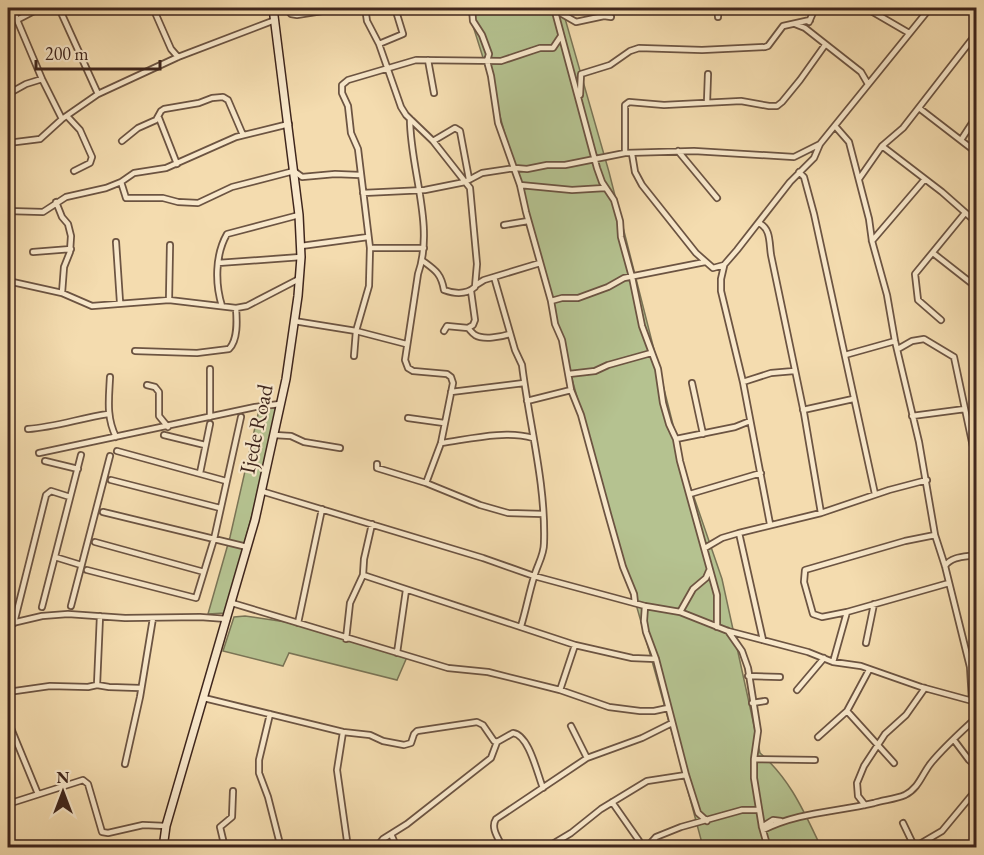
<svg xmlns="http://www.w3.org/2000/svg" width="984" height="855" font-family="'EB Garamond',serif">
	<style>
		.green { fill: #b5c290; stroke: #7a7456; stroke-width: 1.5 }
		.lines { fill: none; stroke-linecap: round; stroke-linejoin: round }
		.street-casing { stroke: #6c5442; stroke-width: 8 }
		.secondary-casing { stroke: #3f261d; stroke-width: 10 }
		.street { stroke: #f8e8cb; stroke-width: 4.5 }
		.secondary { stroke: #f8e8cb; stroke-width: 7 }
		.labels { text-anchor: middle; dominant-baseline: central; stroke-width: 4.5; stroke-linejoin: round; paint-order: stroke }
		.street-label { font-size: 22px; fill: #3f261d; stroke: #f8e8cb }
	</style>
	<rect width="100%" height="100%" fill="#f4dcaf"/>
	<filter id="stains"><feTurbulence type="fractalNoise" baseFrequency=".00333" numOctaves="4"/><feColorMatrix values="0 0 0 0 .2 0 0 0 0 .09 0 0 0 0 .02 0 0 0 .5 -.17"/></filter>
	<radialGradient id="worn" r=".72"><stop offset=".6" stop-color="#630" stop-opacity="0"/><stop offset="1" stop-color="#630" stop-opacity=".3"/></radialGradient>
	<path class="green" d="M467,8H562L609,172L684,468L722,579L760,753C791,780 804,812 821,847H703C655,666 602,486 551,305C523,206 500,105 467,8Z
		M264,408H276L256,500L227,609L225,613L208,614L230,537L259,410Z
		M245,616L286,622L407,657L397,680L289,653L283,666L223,651L234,617Z"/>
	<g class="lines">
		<defs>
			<path id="street" d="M12,8L42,79L62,119
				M59,8L98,94
				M153,8L171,49L178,57
				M286,8L291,14L297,15L341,8
				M365,8L367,21L379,44L401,107L406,115L433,141L470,188L477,264L475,287C466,295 455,294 444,290C441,273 435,270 423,261
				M472,8L473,21L482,35L489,54L487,61L491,76L498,123L520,185L526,212L551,301L555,324L562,340L571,390L581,415L608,514L623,567L634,594L635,603
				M554,8L597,168L602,182L614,200L620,221L621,237L632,277L642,326L658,369L663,403L669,424L676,439L680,461L717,595V627
				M866,8L909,33
				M557,11L576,22L604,16L611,17
				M718,17V8
				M17,20L40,8
				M809,22L815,8
				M795,24L805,28L861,72L868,84
				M379,44L403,34L395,8
				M428,60L434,93
				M8,94L26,84L42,79
				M580,95L581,74L610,65L630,51L639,48L702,50L765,47L768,46L783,26L810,20
				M707,102L708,74
				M919,108L976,152
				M67,116L80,130L92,157L90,163L74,171
				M159,118L177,164
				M410,119C410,169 435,226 418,274L405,360L408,368L413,371L447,374L451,377L453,383L441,443L426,483L480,505L508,513L543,514
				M835,126L849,142L869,219L872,241L887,295L895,341L919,442L935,535L945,566L970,667L972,700
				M961,140L976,117
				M122,141L138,128L156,120L161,111L164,109L199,103L212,98L223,97L228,100L243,135
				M433,141L455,128L460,131L469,179
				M8,143L40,139L62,119L98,94L178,57L275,20
				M882,146L942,192L976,222
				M678,151L717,198
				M625,153V105L629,102L664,105L741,101L769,106H777L782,102L800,80L825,45
				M632,154L635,172L642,185L696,253L713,268L724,265L737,250L790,182L814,158L820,144L930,8
				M799,172L804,177L814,214L875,494
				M859,179L882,146L903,128L976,34
				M121,182L126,198H163L178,202L198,203L232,187L294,171L302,177L335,174L360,175
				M520,185L572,190L605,188
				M363,193L425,190L465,182L482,173L515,168L527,169L547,165H565L625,153L694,151L794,157L820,144
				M56,202L62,217L68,224L71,236L70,252L64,267L62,293
				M8,211L43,212L66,197L106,188L121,182L134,173L166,168L236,137L289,124
				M759,223C771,229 769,242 771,255L804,413L821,513
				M504,225L528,221
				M872,241L925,179
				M116,242L120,302
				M301,246L368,237
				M370,248H424
				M33,252L71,249
				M933,253L975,286
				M218,263L301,257
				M724,266L721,279V291L743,382L770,524
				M494,277L515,350L522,365C529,423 546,484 544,543C544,556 537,565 534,577C529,593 526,610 521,626
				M8,281L62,293L92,306L169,300L236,308L247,306L299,279
				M476,285L484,280L540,263
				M169,300L170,245
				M551,301L562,298H578L608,287L624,278L705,262
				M222,306C215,284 215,255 227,234L299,215
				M941,320L918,300L915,274L965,213
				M294,321L356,331L406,344
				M468,328L473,325L475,320L471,291
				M444,331L447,326L468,328C470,330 472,333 475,335C483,340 501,337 510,334
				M898,349L912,341L924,339L954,357L976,461
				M135,351L197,353L229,349C238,340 237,321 236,308
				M845,355L895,341
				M354,356L356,331L369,286L370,248L358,149L351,133L348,106L342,93V85L348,80L416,60L501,61L540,48H553L561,36
				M569,374L595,371L608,365L651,353
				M110,377C109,398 106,417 116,437
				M743,382L771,373L794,371
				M692,383L703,434
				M147,385L155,387L159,392V416L168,427
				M451,392L524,383
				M527,401L571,390
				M803,410L853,399
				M912,416L965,409
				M210,417V369
				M408,418L444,423
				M28,429C55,427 81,418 108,414
				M164,435L205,445
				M274,435L291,436L304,442L340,448
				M676,439L735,427L750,421
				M441,443C470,439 504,430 533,438
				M117,451L226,481
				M39,453L255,407L280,404
				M45,461L78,469
				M377,464V468L426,483
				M200,473L210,424
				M111,480L220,508
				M261,491L483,558L534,576L645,606L680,612L728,631L808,652L833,662L861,666L921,687L976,702
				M690,494L761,473
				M103,512L247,547
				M95,542L204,572
				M705,548L722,538L739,533
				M55,557L81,565
				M945,566C952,556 965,557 976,555
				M87,570L196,598L214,539L241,417
				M363,575L575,645L632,658L656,659
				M232,603L448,668L488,672L560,690L609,707L640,711H654L668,708
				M71,606L110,456
				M645,606L644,621L646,632L656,659L686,775L698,813L707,821
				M42,607L81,455
				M680,612L693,589L706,578L709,571
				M847,612L822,617L813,614L804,582L805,570L905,541L935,535
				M14,623L46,495L51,491L70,497
				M298,623L322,509
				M8,624L42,616L68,614L125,618L200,617L227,619
				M728,631L742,651L748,668L758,731L754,759V778L762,827L768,848
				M346,639L350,603L363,575L364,559L372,524
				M763,640L739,533L821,513L889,490L927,480
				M866,643L874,604
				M397,653L406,590
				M833,662L847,612L949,583
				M869,670L847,711L894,763
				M748,676L780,677
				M97,685L100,616
				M560,690L575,645
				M797,690L824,658
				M8,692L50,686L88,687L97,685L109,687L140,688
				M204,698L343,732L370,735L383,741L404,745L411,743L414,734L417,731L477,722L483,725L494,741L497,742
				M752,703L765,701
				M270,714L259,760V773L268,797L281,848
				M8,721L38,794
				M571,726L587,758
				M343,732L337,770L348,848
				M818,737L847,711
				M954,740L969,760L976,766
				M754,759L815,760
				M125,764L140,697L153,618
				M612,802L642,845
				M8,804L83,780L88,784L102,832L108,833L143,825L166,826
				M865,805L858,796L857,783L864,766L885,734L906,715L925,688
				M903,823L915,848
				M762,827L773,820L781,821
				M763,830C798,812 837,812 874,803C884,800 896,799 905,795C919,788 922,774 931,763C944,747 961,732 976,718
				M391,834L397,848
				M225,848L220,827L232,817L233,791
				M376,848L383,839L407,824L491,758L497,742L513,733C529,735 537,773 543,788
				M503,848C499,839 490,828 496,819L587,758L642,738L672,723
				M546,848L571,833L601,809L647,781L686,775
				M637,848L648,846L656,837L681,827L742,810H759
				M913,848L942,831L976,790"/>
			<path id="secondary" d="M163,848L166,826L255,520L286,379L298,296L301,257L299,215L273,8"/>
		</defs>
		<use href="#street" class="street-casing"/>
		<use href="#secondary" class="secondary-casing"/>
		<use href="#street" class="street"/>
		<use href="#secondary" class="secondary"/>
	</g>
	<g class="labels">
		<g class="street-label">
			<text transform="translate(256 429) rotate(-78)">Ijede Road</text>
		</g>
	</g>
	<rect width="984" height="855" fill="none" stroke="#f4dcaf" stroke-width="30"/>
	<rect x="9" y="9" width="966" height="837" fill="none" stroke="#3f261d" stroke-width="3"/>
	<rect x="15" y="15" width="954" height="825" fill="none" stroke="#3f261d" stroke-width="1.5"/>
	<g transform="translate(63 792)" stroke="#f8e8cb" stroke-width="4.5" paint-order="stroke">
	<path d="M0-4.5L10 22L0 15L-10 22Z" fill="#3f261d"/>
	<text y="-9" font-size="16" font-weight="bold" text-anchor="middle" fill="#3f261d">N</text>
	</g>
	<path d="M36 60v9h124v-9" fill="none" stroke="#3f261d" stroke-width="3"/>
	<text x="45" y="60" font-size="18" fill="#3f261d" stroke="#f8e8cb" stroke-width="4.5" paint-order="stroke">200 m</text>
	<rect width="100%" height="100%" filter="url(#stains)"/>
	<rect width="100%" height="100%" fill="url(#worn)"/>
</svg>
